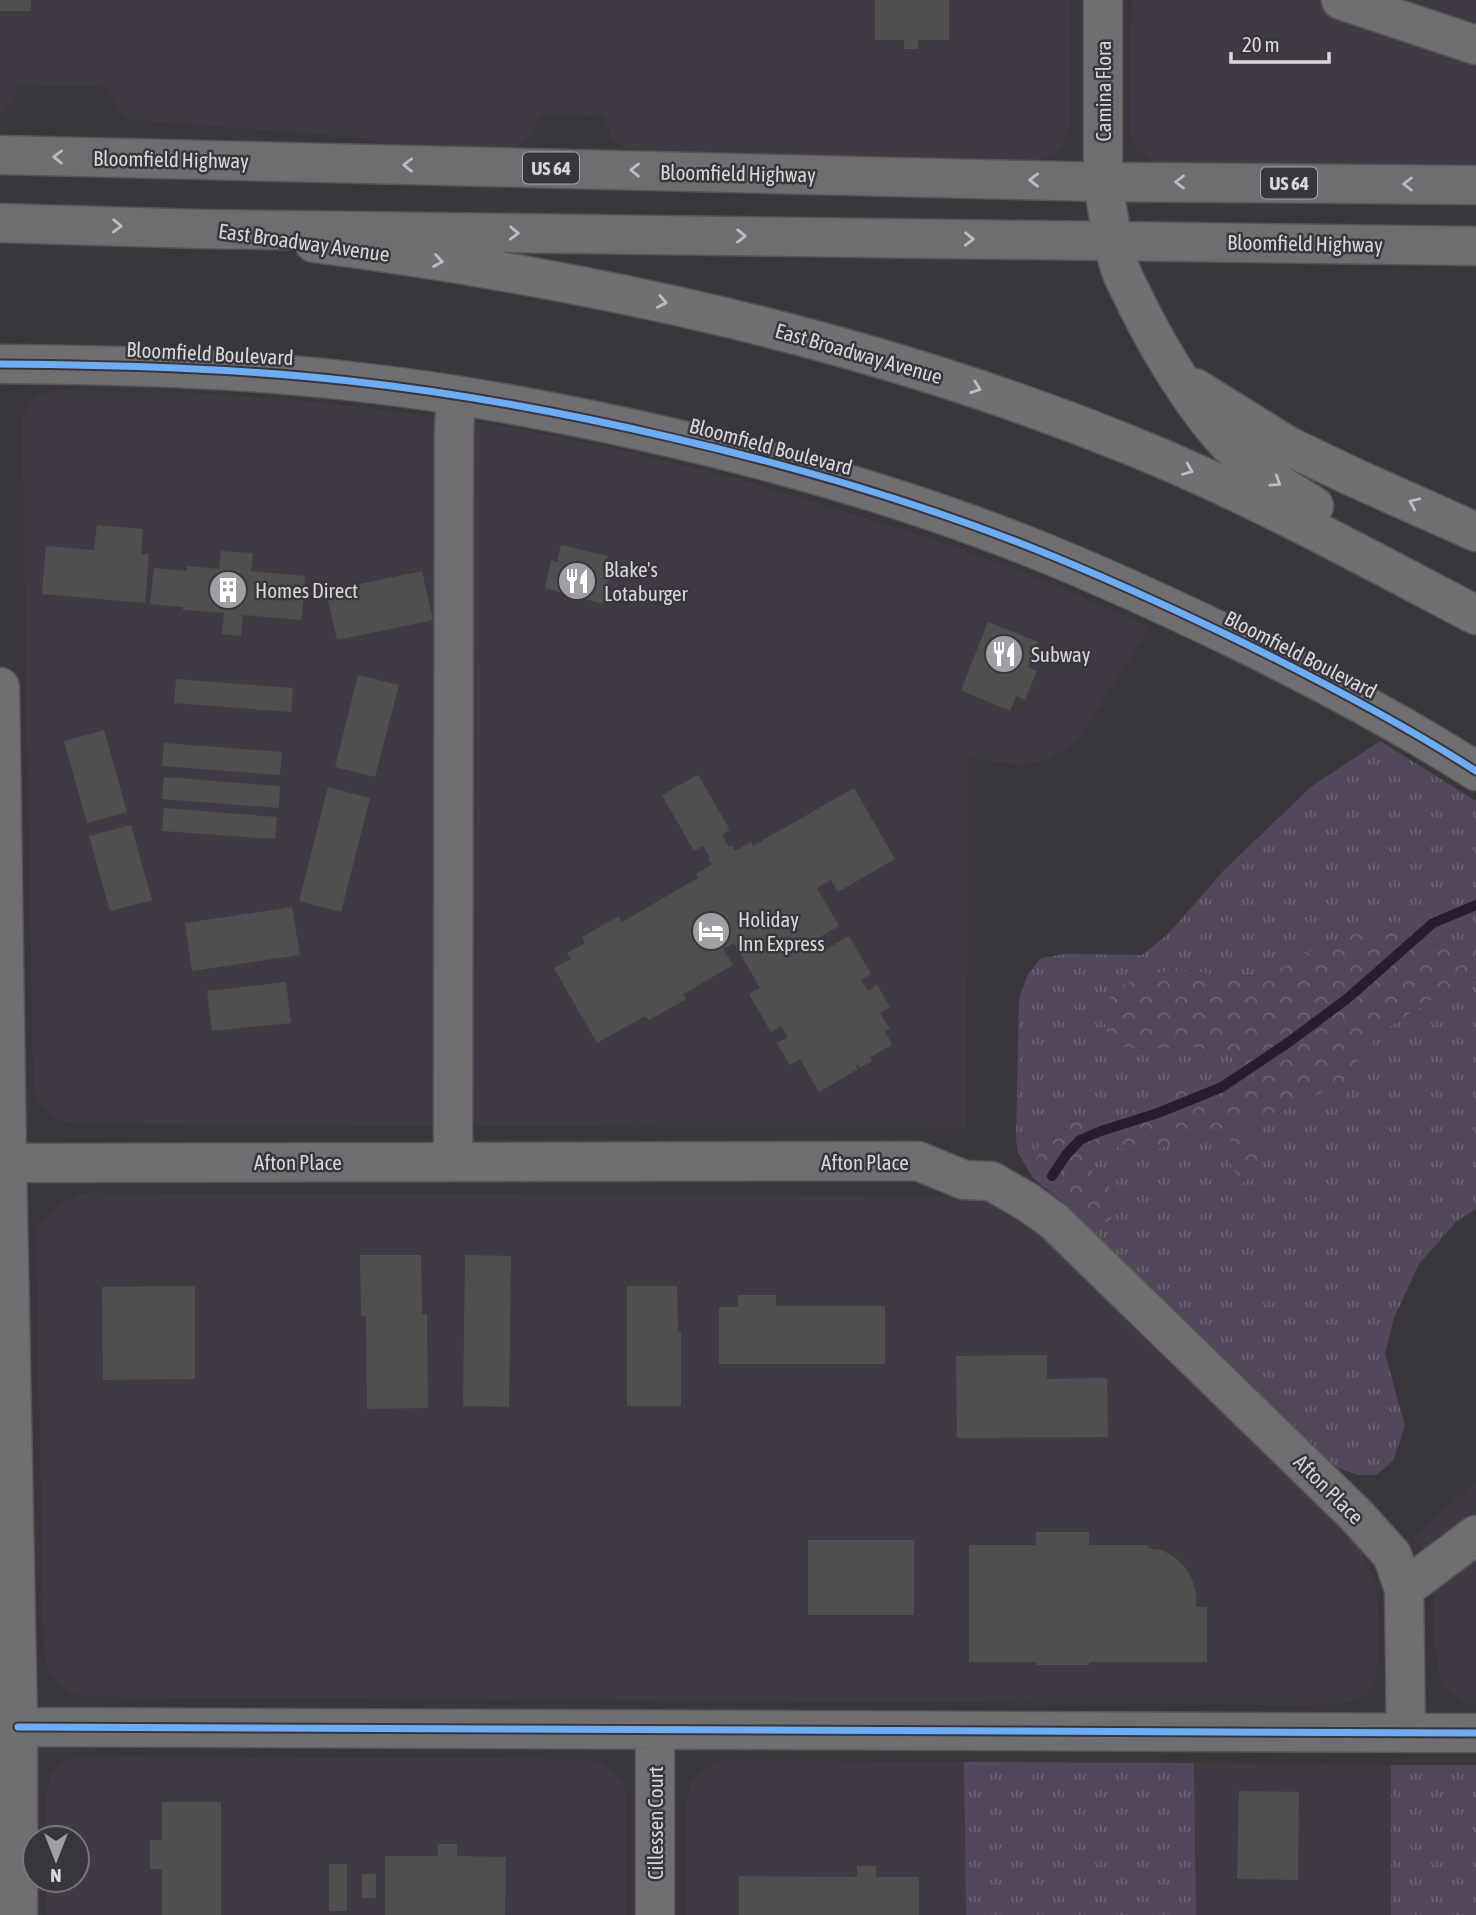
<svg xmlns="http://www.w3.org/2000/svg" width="1476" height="1915" font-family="'Asap Condensed',sans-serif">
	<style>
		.built { fill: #403a45 }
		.grass { fill: url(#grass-tufts) }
		.forest { fill: url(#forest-crowns) }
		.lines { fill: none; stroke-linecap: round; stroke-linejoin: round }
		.stream { stroke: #281c31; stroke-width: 10 }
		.building { fill: #4f4f50 }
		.minor-casing { stroke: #565557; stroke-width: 41 }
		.major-casing { stroke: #565557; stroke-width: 41 }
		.highway-casing { stroke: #565557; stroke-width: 41 }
		.minor { stroke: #706e71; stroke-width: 38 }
		.major { stroke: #706f72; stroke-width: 38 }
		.highway { stroke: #6f6d70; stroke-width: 38 }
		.cycleway-casing { stroke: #39353d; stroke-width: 11 }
		.cycleway { stroke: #6dadf4; stroke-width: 7 }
		.oneway { stroke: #bebcc0 }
		.oneway2 { stroke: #bfbdc1 }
		.labels { text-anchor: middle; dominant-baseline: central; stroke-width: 5; stroke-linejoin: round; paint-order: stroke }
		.shield { fill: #39353d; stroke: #a9a6ac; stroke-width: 2 }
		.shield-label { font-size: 19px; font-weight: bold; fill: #d9d7db }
		.street-label { font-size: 21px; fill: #d9d7db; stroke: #39353d }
		.poi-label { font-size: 21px; fill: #d9d7db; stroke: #39353d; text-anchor: start }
	</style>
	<defs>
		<pattern id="grass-tufts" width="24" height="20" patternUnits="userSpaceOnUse" patternTransform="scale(1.75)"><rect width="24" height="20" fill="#53485b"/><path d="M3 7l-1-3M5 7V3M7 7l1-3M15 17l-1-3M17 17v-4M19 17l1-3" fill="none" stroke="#6b6272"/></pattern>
		<pattern id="forest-crowns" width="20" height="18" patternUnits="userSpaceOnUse" patternTransform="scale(1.75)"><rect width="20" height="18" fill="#53485b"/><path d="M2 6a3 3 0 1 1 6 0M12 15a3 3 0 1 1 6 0" fill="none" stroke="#6b6272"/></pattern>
	</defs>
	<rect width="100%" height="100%" fill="#39373b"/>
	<path class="built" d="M0,0H1071L1070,128L1062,147L1055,154L1039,161L637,153L627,150L618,144L611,136L604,116L540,115L533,133L526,142L508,149L406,148L354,137L133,120L124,116L116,105L106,87L18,85L16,96L10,106L0,116Z
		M1132,0H1476V171L1164,166L1152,162L1137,150L1133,143L1130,134Z
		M55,390L197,393L281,399L353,406L441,418L440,1126L75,1124L57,1119L49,1114L41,1105L37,1097L34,1088L33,1069L22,425L23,415L31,400L38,395Z
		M468,421L518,429L634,453L735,478L879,522L964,550L1036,577L1150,627L1077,741L1051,759L1021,765L969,758L966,1129L464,1126Z
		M90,1193L974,1196L989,1200L1022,1217L1260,1444L1358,1546L1370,1570L1375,1586L1378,1603V1658L1376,1676L1372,1687L1366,1695L1356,1700L1330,1705L87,1697L76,1695L57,1683L49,1671L45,1660L44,1646L36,1238L39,1227L58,1205L79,1194Z
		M1476,1481V1705L1466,1703L1453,1696L1443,1685L1438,1673L1434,1627V1589L1425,1553L1414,1538Z
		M76,1756L579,1759L597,1761L614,1771L623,1783L625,1790L627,1807V1915H47L46,1880H77V1838H46L45,1807L49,1779L52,1772L59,1765Z
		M726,1760L964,1762L966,1915H685L687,1797L690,1785L701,1771L711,1765Z
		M1194,1763L1391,1765V1915H1196Z"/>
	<path class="grass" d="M1380,741L1476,801V940L1458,949L1419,942L1403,933L1367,928L1323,945L1269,975L1221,976L1175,968L1135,1049L1196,1047L1226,1054L1246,1066L1276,1074L1198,1082L1156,1098L1120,1117L1066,1121L1040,1140L1033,1178L1018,1153L1016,1138L1019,998L1028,974L1041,958L1066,954L1142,955L1170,932L1224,870L1312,786Z
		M1476,983V1209L1457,1221L1419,1264L1394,1318L1385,1354L1405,1426L1393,1461L1376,1475H1357L1336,1467L1083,1221L1107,1222L1118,1196L1089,1167L1090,1143L1108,1145L1148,1153L1203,1131L1230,1136L1229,1158L1239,1185L1262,1144L1234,1121L1271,1116L1345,1082L1362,1052L1384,1030L1440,995Z
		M964,1762L1194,1763L1196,1915H966Z
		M1391,1765H1476V1915H1391Z"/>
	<path class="forest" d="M1367,928L1403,933L1419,942L1458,949L1476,940V983L1440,995L1384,1030L1362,1052L1345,1082L1271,1116L1234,1121L1262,1144L1259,1172L1239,1185L1229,1158L1230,1136L1203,1131L1148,1153L1108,1145L1090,1143L1089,1167L1118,1196L1121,1210L1107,1222L1083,1221L1064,1203L1033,1178L1040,1140L1047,1126L1066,1121L1120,1117L1156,1098L1198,1082L1273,1074L1246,1066L1226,1054L1196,1047L1135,1049L1117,1046L1108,1037L1103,1013L1113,990L1135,979L1175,968L1221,976L1269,975L1323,945Z"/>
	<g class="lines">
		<path class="stream" d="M1052,1176L1066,1155L1080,1140L1101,1131L1158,1113L1222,1087L1289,1042L1348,998L1433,923L1476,905"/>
	</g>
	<path class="building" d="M0,0H31V11H0Z
		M875,0H949V40H918V49H904V40H875Z
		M97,525L143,529L141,554H149L145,603L42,594L46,546L94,550Z
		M561,545L608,556L604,573L610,574L603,604L545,588L551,560L557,562Z
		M221,551L253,553L251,571L305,576L302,620L243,615L241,636L222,634L224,613L183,610V607L150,604L154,568L187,571V566L219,569Z
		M422,571L433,620L337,640L326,591Z
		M988,622L1038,642L1028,667L1037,671L1025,700L1016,696L1010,711L961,690Z
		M358,675L399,685L375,777L335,767Z
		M176,679L293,688L291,712L174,703Z
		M104,730L127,812L87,823L64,741Z
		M164,743L282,752L280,775L162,766Z
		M698,775L730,830L722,835L729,847L732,845L735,851L751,842L753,846L854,788L895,859L838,892L831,880L817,888L839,926L811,942L818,954L849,936L871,974L861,980L868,991L877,985L890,1007L880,1013L890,1029L885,1031L892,1045L870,1057L872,1061L860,1068L858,1064L856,1066L858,1069L819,1092L800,1059L790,1065L777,1043L788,1037L781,1026L771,1032L749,994L760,988L734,943L723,949L733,965L683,994L686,999L649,1020L645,1016L597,1043L554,968L571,959L567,953L585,943L582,937L619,916L622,922L698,878L696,874L712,865L708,859L710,858L703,846L694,851L662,795Z
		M164,777L280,786L279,808L162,799Z
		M328,787L370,798L341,912L299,901Z
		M164,808L277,817L275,839L162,831Z
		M131,825L152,900L110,911L89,836Z
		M292,907L300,955L192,971L185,923Z
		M286,982L291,1023L212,1031L207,991Z
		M360,1255H421L422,1314H427L428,1408L367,1409L366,1316H361Z
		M465,1255L511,1256L509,1407L463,1406Z
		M195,1286V1379L103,1380L102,1287Z
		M627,1286H677L678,1332H681V1406H627Z
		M738,1295H776V1306H885V1364H719V1307H738Z
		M1047,1355V1379L1107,1378L1108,1437L957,1438L956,1356Z
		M1036,1532H1089V1545H1148V1548L1162,1550L1174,1557L1185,1567L1192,1579L1196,1593V1607H1207V1662H1089V1665H1036V1662H969V1545H1036Z
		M808,1540H914V1615H808Z
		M1239,1791L1299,1792L1298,1880L1237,1879Z
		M162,1802H221V1915H162V1869H150V1840H162Z
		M438,1844H457V1856L506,1857L505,1915H385V1856H438Z
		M329,1864H347V1911H329Z
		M857,1866H876V1877H919V1915H739V1876L857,1877Z
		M362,1874H376V1898H362Z"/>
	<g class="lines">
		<defs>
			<path id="minor" d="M1103,0V182
				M1341,0L1476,45
				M0,364C117,365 234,368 350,381C459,393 566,413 673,438C794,466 914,501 1030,547C1103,576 1174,609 1244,643C1323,682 1401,723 1476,771
				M0,687L7,1163L18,1727V1915
				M453,1162L454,432L456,395
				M0,1163L918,1161L964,1180L991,1181L1029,1203L1055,1222L1356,1515L1392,1555L1404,1589L1406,1733
				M1404,1589L1476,1535
				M18,1727L1476,1733
				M655,1731V1915"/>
			<path id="major" d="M1103,182C1108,211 1111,242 1121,271C1125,282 1132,293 1137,305C1161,353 1202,422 1243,458C1265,477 1290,491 1314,506
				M314,243C591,279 867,339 1127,444C1247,492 1361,555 1476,615
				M1195,388L1288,446L1353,477L1476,532"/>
			<path id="highway" d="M0,155L1103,182L1476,185
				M0,223L201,229L1476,246"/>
		</defs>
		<use href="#minor" class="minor-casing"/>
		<use href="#major" class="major-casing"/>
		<use href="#highway" class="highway-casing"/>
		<use href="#minor" class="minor"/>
		<use href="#major" class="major"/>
		<use href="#highway" class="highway"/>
		<defs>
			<path id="cycleway" d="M0,364C117,365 234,368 350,381C459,393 566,413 673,438C794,466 914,501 1030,547C1103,576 1174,609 1244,643C1323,682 1401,723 1476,771
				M18,1727L1476,1733"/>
		</defs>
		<use href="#cycleway" class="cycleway-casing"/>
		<use href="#cycleway" class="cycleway"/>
	</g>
	<defs><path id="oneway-chevron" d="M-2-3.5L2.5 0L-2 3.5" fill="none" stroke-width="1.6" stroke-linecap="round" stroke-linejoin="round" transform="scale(1.75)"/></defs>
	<g class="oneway">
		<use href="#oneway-chevron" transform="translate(58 157) rotate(-179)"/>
		<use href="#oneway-chevron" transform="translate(408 165) rotate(-179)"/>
		<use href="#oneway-chevron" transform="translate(635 170) rotate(-179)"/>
		<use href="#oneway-chevron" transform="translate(1034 180) rotate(-179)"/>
		<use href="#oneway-chevron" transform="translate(1180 182) rotate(-180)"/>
		<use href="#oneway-chevron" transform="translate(1408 184) rotate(-180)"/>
		<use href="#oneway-chevron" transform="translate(117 226) rotate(2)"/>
		<use href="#oneway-chevron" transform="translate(514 233) rotate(1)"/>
		<use href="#oneway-chevron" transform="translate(741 236) rotate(1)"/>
		<use href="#oneway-chevron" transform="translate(969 239) rotate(1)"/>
	</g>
	<g class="oneway2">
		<use href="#oneway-chevron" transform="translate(438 261) rotate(9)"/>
		<use href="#oneway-chevron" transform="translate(662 302) rotate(11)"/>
		<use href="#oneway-chevron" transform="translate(976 388) rotate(19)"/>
		<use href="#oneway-chevron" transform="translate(1188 470) rotate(23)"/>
		<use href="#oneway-chevron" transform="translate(1276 482) rotate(33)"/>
		<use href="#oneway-chevron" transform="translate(1414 503) rotate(-156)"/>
	</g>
	<defs>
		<symbol id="restaurant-disc" viewBox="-11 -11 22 22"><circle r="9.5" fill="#a19fa3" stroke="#39353d"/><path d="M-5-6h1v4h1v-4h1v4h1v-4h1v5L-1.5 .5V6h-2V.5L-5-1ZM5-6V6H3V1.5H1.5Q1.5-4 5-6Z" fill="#fff"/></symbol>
		<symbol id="building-disc" viewBox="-11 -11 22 22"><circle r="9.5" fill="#a19fa3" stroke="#39353d"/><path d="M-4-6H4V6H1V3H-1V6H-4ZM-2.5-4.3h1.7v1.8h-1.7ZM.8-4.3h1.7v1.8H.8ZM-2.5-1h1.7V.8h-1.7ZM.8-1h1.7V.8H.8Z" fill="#fff"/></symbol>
		<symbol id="hotel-disc" viewBox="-11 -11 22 22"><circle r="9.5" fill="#a19fa3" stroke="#39353d"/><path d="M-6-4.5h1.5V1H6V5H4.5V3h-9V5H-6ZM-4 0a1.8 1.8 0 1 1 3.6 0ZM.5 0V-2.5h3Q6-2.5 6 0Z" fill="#fff"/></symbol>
	</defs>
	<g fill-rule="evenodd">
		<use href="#restaurant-disc" x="555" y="559" width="44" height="44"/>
		<use href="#building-disc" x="206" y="568" width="44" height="44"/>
		<use href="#restaurant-disc" x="982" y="632" width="44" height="44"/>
		<use href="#hotel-disc" x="689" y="909" width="44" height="44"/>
	</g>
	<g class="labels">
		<g class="shield">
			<rect x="523" y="152.5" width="56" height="31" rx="5"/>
			<rect x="1261" y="167.5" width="56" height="31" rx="5"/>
		</g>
		<g class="shield-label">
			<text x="551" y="168">US 64</text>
			<text x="1289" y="183">US 64</text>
		</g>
		<g class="street-label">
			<text transform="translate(1103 91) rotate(-90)">Camina Flora</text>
			<text transform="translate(171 159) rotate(1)">Bloomfield Highway</text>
			<text transform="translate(738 173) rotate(1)">Bloomfield Highway</text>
			<text transform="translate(304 242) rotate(8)">East Broadway Avenue</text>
			<text transform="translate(1305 243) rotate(1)">Bloomfield Highway</text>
			<text transform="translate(210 353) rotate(3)">Bloomfield Boulevard</text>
			<text transform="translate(859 353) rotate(16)">East Broadway Avenue</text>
			<text transform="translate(771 446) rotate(15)">Bloomfield Boulevard</text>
			<text transform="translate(1301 654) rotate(27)">Bloomfield Boulevard</text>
			<text x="298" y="1162">Afton Place</text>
			<text x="865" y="1162">Afton Place</text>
			<text transform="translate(1329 1489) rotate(45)">Afton Place</text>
			<text transform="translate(655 1823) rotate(-90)">Cillessen Court</text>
		</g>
		<g class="poi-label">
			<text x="604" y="569">Blake's<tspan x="604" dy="24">Lotaburger</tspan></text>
			<text x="255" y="590">Homes Direct</text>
			<text x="1031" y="654">Subway</text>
			<text x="738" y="919">Holiday<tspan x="738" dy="24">Inn Express</tspan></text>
		</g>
	</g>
	<g transform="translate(56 1859) rotate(180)"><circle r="33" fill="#39353d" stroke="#79767c" stroke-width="2"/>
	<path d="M0-5L12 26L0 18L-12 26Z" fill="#a19fa3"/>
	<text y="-10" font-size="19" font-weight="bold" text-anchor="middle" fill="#d9d7db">N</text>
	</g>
	<path d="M1231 52v10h98v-10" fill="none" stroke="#d9d7db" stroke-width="3.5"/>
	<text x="1242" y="52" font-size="21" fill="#d9d7db" stroke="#39353d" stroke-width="5" paint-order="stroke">20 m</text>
</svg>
